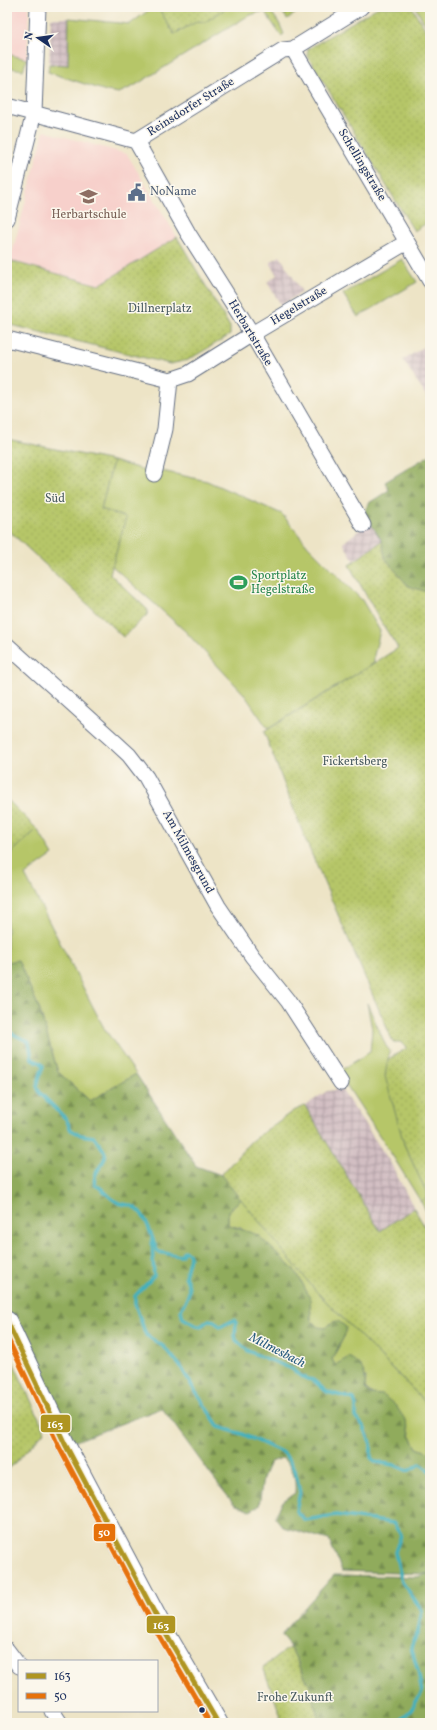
<svg xmlns="http://www.w3.org/2000/svg" width="437" height="1730" font-family="Vollkorn,serif">
	<style>
		.built { fill: #f7d0cb }
		.industrial { fill: url(#industrial-grid) }
		.grass { fill: #b6c668; stroke: #687a63 }
		.forest { fill: url(#forest-firs); stroke: #566d5d }
		.park { fill: url(#park-dots); stroke: #687a63 }
		.lines { fill: none; stroke-linecap: round; stroke-linejoin: round }
		.stream { stroke: #42b0be; stroke-width: 3.5 }
		.minor-casing { stroke: #646e82; stroke-width: 17 }
		.major-casing { stroke: #646e82; stroke-width: 21 }
		.minor { stroke: #fff; stroke-width: 15 }
		.major { stroke: #fff; stroke-width: 19 }
		.bus-1-casing { stroke: #fbf7ec; stroke-width: 8 }
		.bus-2-casing { stroke: #fbf7ec; stroke-width: 8 }
		.bus-1 { stroke: #af9521; stroke-width: 5 }
		.bus-2 { stroke: #e6710a; stroke-width: 5 }
		.bus-dot { fill: #1b2f5e; stroke: #fbf7ec; stroke-width: 1.5 }
		.labels { text-anchor: middle; dominant-baseline: central; stroke-width: 3; stroke-linejoin: round; paint-order: stroke }
		.street-label { font-size: 12px; fill: #1b2f5e; stroke: #fbf7ec }
		.service-label { font-size: 12px; fill: #4e5e75; stroke: #fbf7ec; text-anchor: start }
		.education-label { font-size: 12px; fill: #785e54; stroke: #fbf7ec }
		.park-label { font-size: 12px; fill: #4a5c61; stroke: #fbf7ec }
		.leisure-label { font-size: 12px; fill: #27864d; stroke: #fbf7ec; text-anchor: start }
		.water-label { font-size: 13px; font-style: italic; fill: #295c80; stroke: #fbf7ec }
		.line-badge { stroke: #fbf7ec; stroke-width: 1.5 }
		.badge-label { font-size: 11px; text-anchor: middle; font-weight: bold; fill: #fff }
	</style>
	<defs>
		<pattern id="industrial-grid" width="8" height="8" patternUnits="userSpaceOnUse"><rect width="8" height="8" fill="#d2bec2"/><path d="M0 4h8M4 0v8" fill="none" stroke="#aa9ba1"/></pattern>
		<pattern id="forest-firs" width="22" height="20" patternUnits="userSpaceOnUse"><rect width="22" height="20" fill="#90ab5c"/><path d="M5 1l3.5 6h-7zM16 11l3.5 6h-7z" fill="#758c4f"/></pattern>
		<pattern id="park-dots" width="8" height="8" patternUnits="userSpaceOnUse"><rect width="8" height="8" fill="#b6c668"/><path d="M2 2h.1M6 6h.1" fill="none" stroke="#9caa5d" stroke-width="1.8" stroke-linecap="round"/></pattern>
	</defs>
	<rect width="100%" height="100%" fill="#fbf7ec"/>
	<filter id="ink" filterUnits="userSpaceOnUse"><feTurbulence type="fractalNoise" baseFrequency=".025" numOctaves="2"/><feDisplacementMap in="SourceGraphic" scale="8" xChannelSelector="R" yChannelSelector="G"/><feConvolveMatrix kernelMatrix="1 2 1 2 8 2 1 2 1" color-interpolation-filters="sRGB"/></filter>
	<filter id="wash" filterUnits="userSpaceOnUse"><feTurbulence type="fractalNoise" baseFrequency=".012" numOctaves="4" result="noise"/><feDisplacementMap in="SourceGraphic" scale="16" xChannelSelector="R" yChannelSelector="G"/><feGaussianBlur stdDeviation="0.9" result="paint"/><feColorMatrix in="noise" values="0 0 0 0 0 0 0 0 0 0 0 0 0 0 0 0 0 1.4 0 .05"/><feComposite in="paint" operator="in"/></filter>
	<g filter="url(#wash)">
		<rect width="100%" height="100%" fill="#ede4c6"/>
		<path class="built" d="M7,7H29L27,59L7,54Z
			M44,131L127,154L177,237L99,285L10,261Z"/>
		<path class="industrial" d="M51,18H69L68,65L49,64Z
			M280,256L302,292L281,305L267,282L277,275L270,262Z
			M430,343V402L403,360Z
			M369,522L382,541L354,560L343,543Z
			M341,1089L390,1162L414,1208L380,1231L305,1106L327,1091Z"/>
		<path class="grass" d="M153,7H158L174,34L198,21L205,22L228,7H268L279,23L284,34L281,36L265,12H260L248,16L134,86L119,93L106,91L48,72L49,64L68,65L69,18L130,24Z
			M415,7H430V32Z
			M7,54L27,59L23,70L7,67Z
			M402,259L417,282L358,317L343,294Z
			M113,461L148,471H162L207,481L282,514L308,546L362,600L380,631L374,655V663L268,729L244,694L185,631L112,566L126,518L101,509Z
			M37,829L53,855L25,875L104,1028L136,1074L90,1101L58,1072L39,1008L18,961L7,962V857Z
			M367,1003L386,1046L390,1051L388,1059L404,1144L429,1196L421,1202L394,1158L338,1072L370,1052L372,1029Z
			M241,1199L315,1290L430,1407V1453L417,1448L411,1437L406,1421L365,1388L366,1377L340,1363L335,1366L332,1359L346,1333L332,1322L326,1328H318L311,1320L310,1298L241,1228L228,1225V1211Z"/>
		<path class="forest" d="M430,455V596L427,592L408,587L385,558L382,541L364,513L369,503L389,490L385,482Z
			M18,960L39,1008L58,1072L90,1101L136,1074L196,1166L221,1175L241,1199L228,1211V1225L258,1235L297,1273L310,1298L311,1320L318,1327L326,1328L332,1322L338,1321L346,1327V1333L332,1359L335,1365L349,1357C363,1366 366,1371 365,1389L371,1394L383,1395L396,1406L406,1421L411,1437L417,1448L430,1453V1573L426,1574L342,1571L329,1540L283,1527L275,1517L283,1501L295,1493C296,1478 294,1468 282,1458L270,1462L263,1478L259,1506L250,1511L234,1504L211,1475L162,1408L76,1441L71,1440L49,1398L7,1310V962Z
			M430,1573V1723H319L312,1691L290,1647L281,1636L288,1626L334,1575L417,1577Z"/>
		<path class="park" d="M158,7H228L205,22L198,21L174,34Z
			M279,7H305L287,19Z
			M378,7H412L430,37V221L414,231L307,55L308,49Z
			M177,237L230,327V335L188,360L170,364L7,324V271L10,261L99,285Z
			M7,439L113,461L101,509L126,518L110,574L148,610L147,615L123,637L7,529Z
			M382,541L385,558L408,586L427,592L430,596V1218L421,1202L428,1196L404,1144L385,1076L388,1059L407,1048L400,1042H393L306,841L264,732L398,648L383,625L349,565Z
			M7,799L37,829L7,857Z
			M305,1106L380,1231L414,1208L430,1236V1407L315,1290L221,1175L251,1141L293,1111Z
			M7,1349L45,1431L7,1471Z
			M290,1647L312,1691L319,1723H274L281,1717L263,1667Z"/>
		<g class="lines">
			<path class="stream" d="M7,997L9,1008L7,1015
				M7,1031L29,1042L32,1059L41,1063L43,1066L37,1086L40,1093L66,1119L71,1130L81,1135L94,1137C97,1142 103,1147 105,1153C108,1161 91,1172 95,1185C104,1188 108,1198 117,1202C121,1205 128,1204 132,1206C148,1213 151,1239 158,1252L181,1256L184,1251L189,1253L190,1257L185,1276C193,1293 188,1295 181,1310L183,1318L197,1326H201L209,1320L214,1321L220,1327L234,1320L236,1323L235,1335L236,1340L248,1351L292,1369L299,1375L307,1379L313,1380L327,1392L354,1399L356,1406V1417L364,1427L371,1444V1458L376,1462L394,1465L408,1471L420,1464L430,1471
				M152,1242L154,1276L135,1296V1304L146,1335L164,1347L181,1367L195,1391L219,1427L242,1434L284,1453L295,1470L300,1492L296,1511L305,1520L336,1515L393,1523L401,1535L395,1552L402,1582L422,1610L418,1632L411,1647L418,1671L422,1692L411,1710L397,1723"/>
		</g>
	</g>
	<g filter="url(#ink)">
		<g class="lines">
			<defs>
				<path id="minor" d="M293,49L430,281
					M7,106L136,141L283,50L293,49L361,7
					M136,141L188,233L252,334L363,525
					M7,219L34,113L38,7
					M7,339L170,380L188,374L252,334L407,242
					M154,474L165,429L170,380
					M7,645L116,743L129,755L146,777L218,906L252,956L288,1001L341,1083
					M7,1650L19,1666
					M52,1711L60,1723"/>
				<path id="major" d="M7,1321L65,1444L163,1629L218,1723"/>
			</defs>
			<use href="#minor" class="minor-casing"/>
			<use href="#major" class="major-casing"/>
			<use href="#minor" class="minor"/>
			<use href="#major" class="major"/>
			<defs>
				<path id="bus-1" d="M7,1321L65,1444L163,1629L218,1723"/>
				<path id="bus-2" d="M7,1337L59,1447L157,1632L210,1723"/>
			</defs>
			<use href="#bus-1" class="bus-1-casing"/>
			<use href="#bus-2" class="bus-2-casing"/>
			<use href="#bus-1" class="bus-1"/>
			<use href="#bus-2" class="bus-2"/>
		</g>
	</g>
	<defs>
		<symbol id="civic-bare" viewBox="-9 -9 18 18"><path d="M-.6-6.5H3V-4.5H.6V-3L4-1V1h2V6H-6V1h2V-1L-.6-3ZM-1.2 2.5V6h2.4V2.5Z" fill="#5c6f8a" stroke="#fbf7ec" stroke-width="2.5" paint-order="stroke"/></symbol>
		<symbol id="school-bare" viewBox="-9 -9 18 18"><path d="M0-5L7-2L0 1L-7-2ZM-4 1L0 2.5L4 1V4Q0 6-4 4Z" fill="#8d6e63" stroke="#fbf7ec" stroke-width="2.5" paint-order="stroke"/></symbol>
		<symbol id="stadium-bare" viewBox="-9 -9 18 18"><path d="M0-5a6.5 5 0 1 0 0 10a6.5 5 0 1 0 0-10ZM-3.5-1.8h7v3.6h-7Z" fill="#2e9e5b" stroke="#fbf7ec" stroke-width="2.5" paint-order="stroke"/></symbol>
	</defs>
	<g fill-rule="evenodd">
		<use href="#civic-bare" x="124" y="180" width="25" height="25"/>
		<use href="#school-bare" x="76" y="184" width="25" height="25"/>
		<use href="#stadium-bare" x="226" y="570" width="25" height="25"/>
	</g>
	<circle class="bus-dot" cx="202" cy="1710" r="3.5"/>
	<g class="labels">
		<g class="street-label">
			<text transform="translate(191 107) rotate(-32)">Reinsdorfer Straße</text>
			<text transform="translate(362 165) rotate(59)">Schellingstraße</text>
			<text transform="translate(299 306) rotate(-31)">Hegelstraße</text>
			<text transform="translate(250 333) rotate(59)">Herbartstraße</text>
			<text transform="translate(188 852) rotate(61)">Am Milmesgrund</text>
		</g>
		<g class="service-label">
			<text x="150" y="192">NoName</text>
		</g>
		<g class="education-label">
			<text x="89" y="215">Herbartschule</text>
		</g>
		<g class="park-label">
			<text x="160" y="309">Dillnerplatz</text>
			<text x="55" y="499">Süd</text>
			<text x="355" y="762">Fickertsberg</text>
			<text x="295" y="1698">Frohe Zukunft</text>
		</g>
		<g class="leisure-label">
			<text x="251" y="576">Sportplatz<tspan x="251" dy="14">Hegelstraße</tspan></text>
		</g>
		<g class="water-label">
			<text transform="translate(277 1351) rotate(27)">Milmesbach</text>
		</g>
	</g>
	<g class="line-badge">
		<rect x="40" y="1414" width="31" height="19" rx="4" fill="#af9521"/>
		<rect x="93" y="1523" width="23" height="19" rx="4" fill="#e6710a"/>
		<rect x="146" y="1615" width="30" height="19" rx="4" fill="#af9521"/>
	</g>
	<g class="badge-label">
		<text x="55" y="1428">163</text>
		<text x="104" y="1536">50</text>
		<text x="161" y="1629">163</text>
	</g>
	<rect width="437" height="1730" fill="none" stroke="#fbf7ec" stroke-width="24"/>
	<rect x="18" y="1660" width="140" height="52" fill="#fbf7ec" stroke="#a1a7b3"/>
	<rect x="26" y="1673" width="20" height="6" fill="#af9521" stroke="#a1a7b3"/>
	<text x="54" y="1680" font-size="12" fill="#1b2f5e">163</text>
	<rect x="26" y="1693" width="20" height="6" fill="#e6710a" stroke="#a1a7b3"/>
	<text x="54" y="1700" font-size="12" fill="#1b2f5e">50</text>
	<g transform="translate(38 38) rotate(283)" stroke="#fbf7ec" stroke-width="3" paint-order="stroke">
	<path d="M0-3L7 15L0 10L-7 15Z" fill="#1b2f5e"/>
	<text y="-6" font-size="11" font-weight="bold" text-anchor="middle" fill="#1b2f5e">N</text>
	</g>
</svg>
